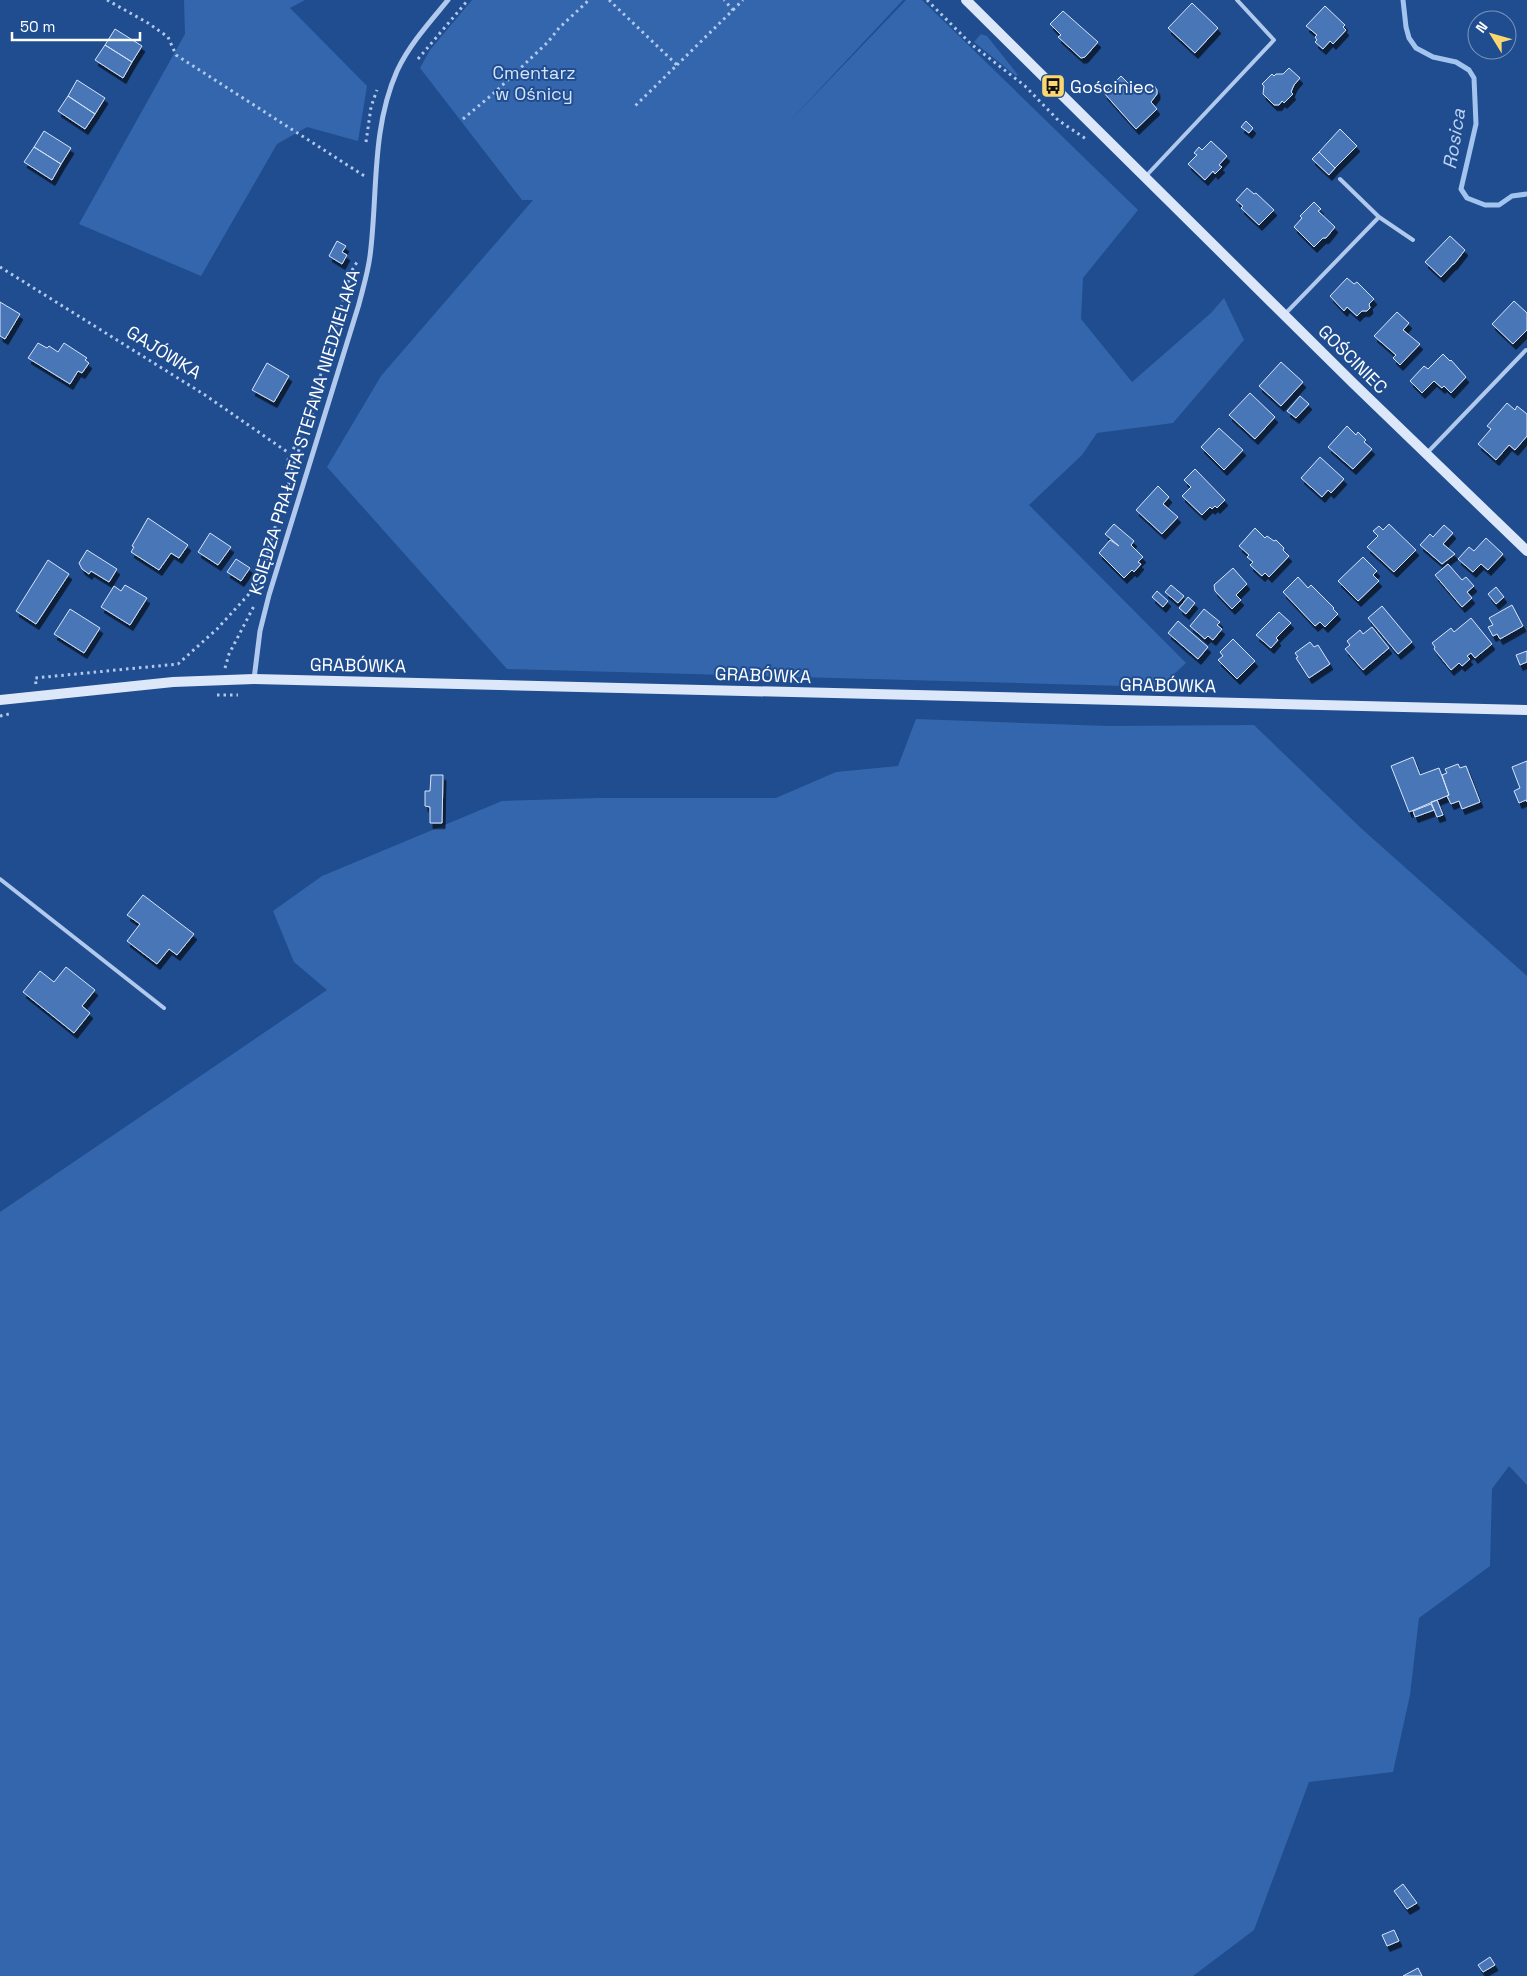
<svg xmlns="http://www.w3.org/2000/svg" width="1527" height="1976" font-family="'Space Grotesk',sans-serif">
	<style>
		.green { fill: #3466ad }
		.lines { fill: none; stroke-linecap: round; stroke-linejoin: round }
		.stream { stroke: #a3c4ee; stroke-width: 5 }
		.building { fill: #4976b7; stroke: #d5e4f9; filter: url(#shadow) }
		.path { stroke: #b0c9ed; stroke-width: 3; stroke-dasharray: 2.5 4; stroke-linecap: butt }
		.lane { stroke: #b0c9ed; stroke-width: 4 }
		.street { stroke: #b0c9ed; stroke-width: 5 }
		.secondary { stroke: #dce8f9; stroke-width: 10 }
		.labels { text-anchor: middle; dominant-baseline: central; stroke-width: 4; stroke-linejoin: round; paint-order: stroke }
		.park-label { font-size: 18px; fill: #d5e4f9; stroke: #204d8f }
		.poi-label { font-size: 18px; fill: #fff; stroke: #204d8f; text-anchor: start }
		.street-label { font-size: 18px; fill: #fff; stroke: #204d8f }
		.water-label { font-size: 19px; font-style: italic; fill: #bcd3f4; stroke: #204d8f }
	</style>
	<defs>
		<filter id="shadow"><feDropShadow dx="3" dy="5.5" stdDeviation="0" flood-color="#0009"/></filter>
	</defs>
	<rect width="100%" height="100%" fill="#204d8f"/>
	<path class="green" d="M184,0H305L290,8L367,86L358,141L307,127L277,144L201,276L79,224L185,34Z
		M472,0H903L787,124L906,0H922L1138,210L1083,278L1081,319L1132,382L1211,313L1224,298L1244,340L1173,423L1097,433L1082,455L1029,505L1186,663L1160,687L507,669L327,467L381,376L533,200H522L420,68L430,50Z
		M981,34L987,36L1018,75L1016,76L974,42Z
		M916,719L1109,726L1254,725L1363,830L1527,976V1485L1509,1466L1492,1489L1490,1566L1419,1618L1410,1695L1393,1772L1309,1782L1254,1930L1193,1976H0V1212L327,990L294,962L273,911L322,876L502,801L598,798H776L836,772L898,766Z"/>
	<g class="lines">
		<path class="stream" d="M1403,0L1406,27L1409,38L1416,48L1433,57L1456,62L1469,70L1474,78L1476,124L1461,189L1467,198L1485,205H1499L1512,196L1527,194"/>
	</g>
	<path class="building" d="M1192,3L1218,28L1195,53L1168,28Z
		M1325,6L1345,25L1343,27L1346,30L1333,44L1330,41L1323,49L1315,42L1317,40L1315,37L1317,35L1306,26Z
		M1063,11L1098,42L1085,57L1081,58L1058,37L1061,35L1050,24Z
		M115,29L142,46L132,62L105,45Z
		M105,45L132,62L123,78L95,60Z
		M1289,68L1300,78L1294,85L1291,92L1293,94L1284,103L1282,101L1279,105H1274L1263,94L1264,86L1262,84L1272,74L1274,76L1276,74H1283Z
		M1121,76L1132,87L1134,85L1140,92L1149,84L1154,85L1157,90V94L1151,102L1157,109L1136,129L1104,93Z
		M77,80L105,98L95,114L68,96Z
		M68,96L95,114L85,129L58,111Z
		M1246,121L1253,128L1249,133L1241,127Z
		M1340,129L1357,146L1335,168L1319,152Z
		M44,131L71,148L61,164L34,147Z
		M1211,141L1227,156L1219,165L1222,167L1215,174L1213,171L1205,180L1188,164L1197,155L1194,153L1199,147L1202,150Z
		M34,147L61,164L52,180L24,162Z
		M1319,152L1335,168L1329,175L1312,159Z
		M1247,188L1254,194L1256,193L1274,210L1259,225L1241,208L1243,206L1236,200Z
		M1314,202L1321,209L1318,211L1335,227L1326,238H1323L1314,247L1294,227L1302,218L1300,216Z
		M1450,236L1465,250L1454,264H1453L1441,277L1425,262Z
		M337,241L346,246L342,252L347,255L342,264L329,256Z
		M1347,278L1354,284L1357,282L1374,299L1369,304L1370,308L1367,311H1362L1357,316L1347,307L1344,311L1330,296Z
		M1514,301L1527,313V330L1513,344L1492,324Z
		M0,302L20,314L5,339L0,336Z
		M1397,312L1409,323L1403,330L1420,344L1400,365L1393,358L1396,355L1374,336Z
		M38,343L47,348L49,346L58,352L64,343L87,358L85,360L89,363L82,373L78,371L70,384L28,358Z
		M1443,354L1450,361L1451,360L1466,377L1451,393L1444,386L1442,388L1434,381L1422,393L1410,381L1424,366L1428,369Z
		M1281,362L1303,382L1281,406L1259,386Z
		M267,363L289,376L274,402L252,390Z
		M1250,393L1275,417L1255,439L1229,415Z
		M1300,396L1309,404L1296,418L1287,411Z
		M1507,403L1515,410L1517,406L1527,414V436L1515,450L1509,445L1496,460L1478,444L1491,429L1487,426Z
		M1347,426L1356,435L1358,432L1366,440L1364,442L1372,449L1353,469L1328,447Z
		M1219,428L1243,450L1224,470L1201,447Z
		M1320,457L1344,479L1331,493L1328,490L1322,497L1301,478Z
		M1195,469L1225,500L1217,508L1215,506L1212,509L1210,507L1202,515L1182,496L1191,487L1184,480Z
		M1158,486L1169,497L1163,504L1178,517L1162,534L1136,510Z
		M148,518L188,545L179,558L171,553L159,570L131,552L134,547L132,546Z
		M1114,524L1134,541L1131,545L1143,557L1138,562L1141,564L1134,572L1132,570L1124,578L1099,553L1110,540L1119,546L1105,534Z
		M1389,524L1416,550L1394,572L1367,547L1378,536L1373,531L1379,526L1383,530Z
		M1444,525L1453,533L1443,544L1455,554L1442,564L1420,545L1430,534L1433,537Z
		M1255,528L1265,538L1267,536L1274,541L1276,540L1284,548L1283,550L1289,556L1269,577L1265,573L1262,576L1250,565L1253,562L1247,557L1249,555L1239,546Z
		M210,533L231,547L218,565L198,552Z
		M1486,538L1503,554L1488,570L1481,564L1473,572L1458,559L1469,547L1474,551Z
		M87,550L117,569L109,582L91,571L89,574L82,569L79,563Z
		M1363,557L1377,571L1373,575L1379,581L1358,601L1338,581Z
		M236,559L250,568L241,581L227,572Z
		M48,560L69,574L36,624L16,611Z
		M1448,564L1462,580L1466,577L1474,586L1467,592L1472,598L1462,607L1435,575Z
		M1233,568L1247,584L1236,595L1241,600L1232,609L1215,591L1214,585Z
		M1298,577L1308,588L1311,585L1334,608L1333,609L1338,614L1325,627L1320,622L1315,626L1283,592Z
		M125,585L147,598L130,625L101,607L114,586L121,591Z
		M1171,585L1184,596L1178,603L1165,592Z
		M1496,587L1504,597L1496,604L1488,594Z
		M1157,591L1168,601L1163,607L1152,597Z
		M1188,597L1195,603L1186,614L1179,608Z
		M1512,605L1523,626L1500,639L1497,634L1493,636L1488,627L1493,625L1489,618Z
		M1382,606L1412,642L1398,654L1368,618Z
		M70,609L100,628L84,653L54,634Z
		M1204,609L1220,622L1217,625L1222,629L1213,640L1208,636L1205,639L1190,626Z
		M1279,612L1291,623L1276,638L1278,640L1271,648L1256,635Z
		M1471,618L1492,644L1475,658L1471,653L1467,656L1470,659L1462,666L1459,663L1451,670L1434,649L1435,647L1432,643L1451,628L1454,632Z
		M1178,621L1208,647L1198,659L1168,633Z
		M1372,627L1389,648L1363,670L1345,649L1350,645L1347,641L1360,630L1363,634Z
		M1233,639L1255,661L1237,679L1218,660L1223,656L1220,652Z
		M1310,642L1314,647L1318,645L1330,664L1309,678L1296,658L1298,657L1295,653Z
		M1527,651V662L1520,665L1516,655Z
		M1413,757L1420,775L1439,768L1449,795L1409,812L1391,766Z
		M1527,761V802L1526,800L1519,803L1514,791L1520,788L1512,767Z
		M1458,764L1460,768L1466,766L1480,802L1462,809L1459,801L1451,804L1447,796L1449,795L1442,775L1447,773L1445,769Z
		M431,775H443L442,823H430V807L425,806V791H430Z
		M1437,800L1443,815L1437,817L1431,802Z
		M1431,804L1434,810L1415,817L1413,811Z
		M143,895L194,934L177,955L169,949L157,964L127,941L140,924L127,915Z
		M66,967L95,990L82,1006L90,1013L74,1033L23,992L40,971L54,982Z
		M1403,1884L1417,1903L1407,1909L1394,1891Z
		M1394,1930L1399,1941L1387,1946L1382,1935Z
		M1490,1957L1495,1965L1483,1972L1478,1965Z
		M1418,1968L1422,1976H1403Z"/>
	<g class="lines">
		<path class="path" d="M107,0L148,23L168,37L176,55L366,177
			M609,0L677,65L634,107
			M927,0L971,44L1025,86L1058,120L1086,139
			M733,10L743,0
			M418,59L468,0
			M677,65L733,10L724,0
			M463,119L494,93L548,42L559,28L589,0
			M366,142L371,107L377,90
			M0,267L205,395L296,458
			M295,476L292,469L313,411
			M267,560L268,550L291,476L287,469V462L303,429L335,330L351,272L357,262
			M225,668L229,654L254,606
			M36,684L35,678L178,664L217,629L249,594L258,581L263,563L269,558
			M217,695H238
			M0,716L9,714"/>
		<path class="lane" d="M1146,176L1274,40L1237,0
			M1379,217L1413,240
			M1285,314L1379,217L1340,179
			M1427,453L1526,350
			M0,879L164,1008"/>
		<path class="street" d="M254,679L260,631L269,595L359,304C363,288 368,272 370,256C378,194 371,130 397,71C409,45 429,23 448,0"/>
		<path class="secondary" d="M966,0L1354,384L1527,551
			M0,700L173,682L254,679L1527,710"/>
	</g>
	<defs>
		<symbol id="bus-square" viewBox="-11 -11 22 22"><rect x="-9" y="-9" width="18" height="18" rx="4" fill="#fad770" stroke="#204d8f"/><path d="M-5-6H5V4H4V6H2V4H-2V6H-4V4H-5ZM-3.5-4V0h7V-4ZM-3.5 1.2v1.5H-2V1.2ZM2 1.2v1.5H3.5V1.2Z" fill="#111"/></symbol>
	</defs>
	<g fill-rule="evenodd">
		<use href="#bus-square" x="1039" y="72" width="28" height="28"/>
	</g>
	<g class="labels">
		<g class="park-label">
			<text x="534" y="72">Cmentarz<tspan x="534" dy="21">w Ośnicy</tspan></text>
		</g>
		<g class="poi-label">
			<text x="1070" y="86">Gościniec</text>
		</g>
		<g class="street-label">
			<text transform="translate(164 352) rotate(32)">GAJÓWKA</text>
			<text transform="translate(1353 359) rotate(45)">GOŚCINIEC</text>
			<text transform="translate(304 432) rotate(-73)">KSIĘDZA PRAŁATA STEFANA NIEDZIELAKA</text>
			<text transform="translate(358 665) rotate(1)">GRABÓWKA</text>
			<text transform="translate(763 675) rotate(2)">GRABÓWKA</text>
			<text transform="translate(1168 685) rotate(1)">GRABÓWKA</text>
		</g>
		<g class="water-label">
			<text transform="translate(1454 139) rotate(-81)">Rosica</text>
		</g>
	</g>
	<g transform="translate(1492 35) rotate(307)"><circle r="24" fill="#204d8f" stroke="#7994bc"/>
	<path d="M0-4L9 19L0 12L-9 19Z" fill="#fad770"/>
	<text y="-8" font-size="14" font-weight="bold" text-anchor="middle" fill="#ffffff">N</text>
	</g>
	<path d="M12 32v8h128v-8" fill="none" stroke="#ffffff" stroke-width="2.5"/>
	<text x="20" y="32" font-size="15" fill="#ffffff" stroke="#204d8f" stroke-width="4" paint-order="stroke">50 m</text>
</svg>
